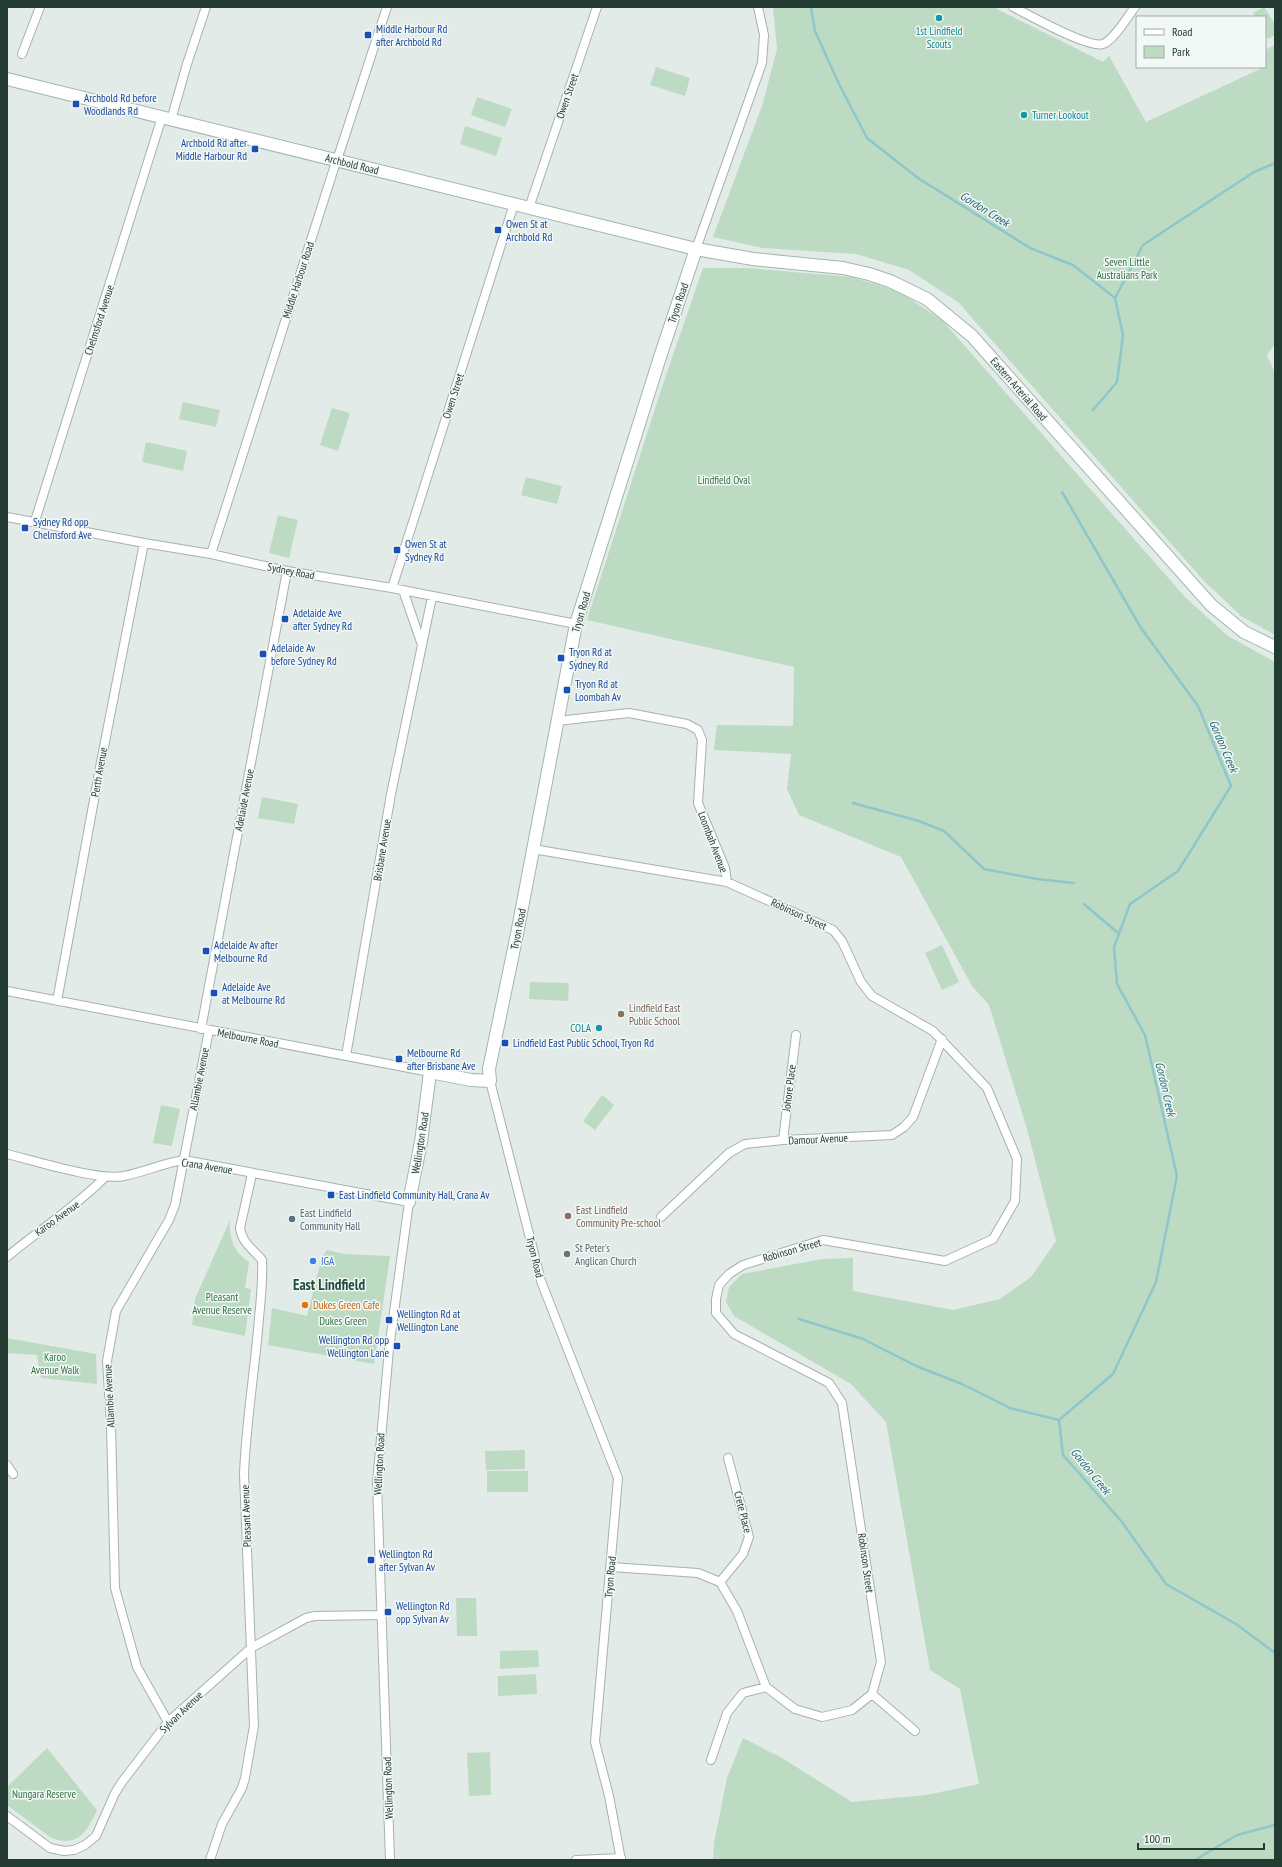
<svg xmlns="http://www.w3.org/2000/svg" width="1282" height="1867" font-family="'PT Sans Narrow',sans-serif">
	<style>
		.green { fill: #bddbc3 }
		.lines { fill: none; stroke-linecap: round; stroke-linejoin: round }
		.stream { stroke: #8ec6cc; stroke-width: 2.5 }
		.street-casing { stroke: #a5b3ad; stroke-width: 10 }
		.secondary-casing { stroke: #a1b6ae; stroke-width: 14 }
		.street { stroke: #fff; stroke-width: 8 }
		.secondary { stroke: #fff; stroke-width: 12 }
		.culture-dot { fill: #0f9aa8; stroke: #f2f8f5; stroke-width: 1.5 }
		.transit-dot { fill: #1a4fb4; stroke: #f2f8f5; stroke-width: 1.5 }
		.education-dot { fill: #8d6e63; stroke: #f2f8f5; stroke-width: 1.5 }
		.service-dot { fill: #5c6f8a; stroke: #f2f8f5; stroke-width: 1.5 }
		.worship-dot { fill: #6b7280; stroke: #f2f8f5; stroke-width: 1.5 }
		.shop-dot { fill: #3f7fe0; stroke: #f2f8f5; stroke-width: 1.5 }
		.food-dot { fill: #e8710a; stroke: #f2f8f5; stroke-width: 1.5 }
		.labels { text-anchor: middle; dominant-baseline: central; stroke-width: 3; stroke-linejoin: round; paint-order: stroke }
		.transit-label { font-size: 11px; fill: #164399; stroke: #f2f8f5; text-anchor: start }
		.culture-label { font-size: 11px; fill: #0d838f; stroke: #f2f8f5 }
		.street-label { font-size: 11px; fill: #233b33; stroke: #f2f8f5 }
		.park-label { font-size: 11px; fill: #306f45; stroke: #f2f8f5 }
		.education-label { font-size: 11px; fill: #785e54; stroke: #f2f8f5; text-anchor: start }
		.service-label { font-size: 11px; fill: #4e5e75; stroke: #f2f8f5; text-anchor: start }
		.worship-label { font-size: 11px; fill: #5b616d; stroke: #f2f8f5; text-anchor: start }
		.shop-label { font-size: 11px; fill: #366cbe; stroke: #f2f8f5; text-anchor: start }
		.food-label { font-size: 11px; fill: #c56008; stroke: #f2f8f5; text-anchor: start }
		.water-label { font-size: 12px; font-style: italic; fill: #226973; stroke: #f2f8f5 }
		.district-label { font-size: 15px; font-weight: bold; fill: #214c3f; stroke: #f2f8f5 }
	</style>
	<rect width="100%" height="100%" fill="#e2ebe7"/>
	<path class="green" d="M773,7H993L1103,62L1109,56L1146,122L1260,69L1259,67H1265V50L1275,45V344L1267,355L1275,373V635L1241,616L1204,581L958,302L909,270L856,254L763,248L713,237L762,106L777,49Z
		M1264,7L1275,24V35L1268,39L1265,34V17H1255L1253,13Z
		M656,67L690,78L685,96L650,85Z
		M477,97L512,109L505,127L471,115Z
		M465,126L502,138L496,156L460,144Z
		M703,268H749L851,277L898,291L942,320L1185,597L1228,636L1275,662V1860H713L714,1843L727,1778L743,1738L782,1758L852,1802L926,1795L979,1784L960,1689L930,1670L886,1422L851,1384L734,1316L726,1302L729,1287L742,1274L822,1259L853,1258V1291L953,1310L1000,1299L1031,1277L1056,1241L1027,1129L989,1005L972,986L901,857L799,815L787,789L791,754L714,750L717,725L793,726L794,667L587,620L662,387Z
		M183,402L220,410L216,427L179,419Z
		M332,408L350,413L338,451L320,445Z
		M146,442L187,451L183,471L142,462Z
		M526,477L562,486L557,504L521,495Z
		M278,515L298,520L289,558L269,553Z
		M262,797L298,804L294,824L258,818Z
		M942,945L959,982L942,990L925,953Z
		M530,982L569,983L568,1001L529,999Z
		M602,1095L614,1105L595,1130L583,1121Z
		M161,1105L180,1109L172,1146L153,1143Z
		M230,1220C229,1239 233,1251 249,1262L245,1288L251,1289L245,1336L192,1325L195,1299Z
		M327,1250L344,1254L390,1256L374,1364L268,1345L272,1308L307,1316L322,1257Z
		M7,1338L96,1354L97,1384L41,1378L37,1355L7,1353Z
		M525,1450V1469L486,1470L485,1451Z
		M487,1471H528V1492H487Z
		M456,1598H476L477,1636H457Z
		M538,1650L539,1667L500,1669V1651Z
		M536,1674L537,1694L498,1696V1676Z
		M47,1748L97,1810C87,1832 77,1849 50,1837L7,1805V1787Z
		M490,1752L491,1795L469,1796L467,1753Z"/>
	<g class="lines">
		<path class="stream" d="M811,7L815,31L839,84L867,138L918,178L1030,248L1073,265L1115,298L1123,335L1117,382L1093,410
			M1115,298L1143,245L1254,172L1275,163
			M1062,492L1141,628L1198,706L1231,786L1178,871L1130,904L1114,947L1117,984L1145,1035L1177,1176L1156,1282L1113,1374L1059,1420L1063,1455L1122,1522L1166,1584L1236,1624L1275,1653
			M853,803L919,821L944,831L984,869L1037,879L1074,883
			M1084,904L1118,933
			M799,1319L863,1339L916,1366L962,1384L1010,1408L1059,1420
			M1195,1860L1237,1835L1275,1825"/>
		<defs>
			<path id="street" d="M1013,7C1029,15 1089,49 1103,44C1114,40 1128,16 1135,7
				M22,54L40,7
				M171,120L187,64L206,7
				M529,208L597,7
				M696,249L762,63L764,35L758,7
				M7,517L144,543L211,554L287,571L392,588L576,624
				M35,521L162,117
				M211,554L334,168L341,148L387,7
				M392,588L514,204
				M403,590L422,645
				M557,721L629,713L687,724L698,730L702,740L698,803L725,868L727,882
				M533,849L727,882L833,930L842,941L861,982L872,996L933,1031L987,1088L1017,1159L1015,1201L993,1239L945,1261L823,1240L743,1265L729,1274L719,1285L716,1299V1313L734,1334L829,1383L842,1403L881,1662L872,1694L852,1710L822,1717L795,1709L766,1687L737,1611L720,1582L698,1573L611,1567
				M7,991L430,1072
				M57,1001L101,762L144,543
				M201,1029L287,571
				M346,1056L391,794L432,597
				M490,1081L541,1281L618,1478L595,1742L609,1796L621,1860
				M783,1140L796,1035
				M7,1154C35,1161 99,1181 124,1176C145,1172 163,1163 184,1160L409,1202L389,1349L377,1483L390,1860
				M661,1217L729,1153L745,1144L783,1140L892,1135L904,1127L913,1117L942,1039
				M7,1257C39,1230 76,1207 105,1177
				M7,1465L13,1474
				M720,1582L743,1554L749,1537L728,1458
				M872,1694L915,1731
				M168,1722L137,1667L115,1588L111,1425L107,1361L116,1311L169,1220L175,1205L209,1030
				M711,1760L727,1713L743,1693L766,1687
				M7,1816L50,1848L64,1851L74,1850L85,1845L96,1836L115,1793L122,1782L168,1722L251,1648L306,1618L315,1616L381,1615
				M210,1860L222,1824L242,1788L245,1778L254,1726L244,1474C246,1422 255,1370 259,1318C261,1299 263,1279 262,1260C253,1249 242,1243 240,1228L252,1174
				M576,1860L621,1858"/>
			<path id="secondary" d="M7,79L696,249L753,259L843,268L869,274L890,281L927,299L972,336L1211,605L1244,632L1275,647
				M409,1202L421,1142L430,1072L471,1080L490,1081L489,1069L517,934L576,624L661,354L696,249"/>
		</defs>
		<use href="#street" class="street-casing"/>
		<use href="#secondary" class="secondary-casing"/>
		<use href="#street" class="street"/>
		<use href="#secondary" class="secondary"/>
	</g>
	<g class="culture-dot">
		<circle cx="939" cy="18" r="4"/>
		<circle cx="1024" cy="115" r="4"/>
		<circle cx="599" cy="1028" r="4"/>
	</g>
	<g class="transit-dot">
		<rect x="364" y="31" width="8" height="8" rx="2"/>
		<rect x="72" y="100" width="8" height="8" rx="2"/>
		<rect x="251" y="145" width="8" height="8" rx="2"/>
		<rect x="494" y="226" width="8" height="8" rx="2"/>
		<rect x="21" y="524" width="8" height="8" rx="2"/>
		<rect x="393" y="546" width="8" height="8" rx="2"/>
		<rect x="281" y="615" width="8" height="8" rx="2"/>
		<rect x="259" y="650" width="8" height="8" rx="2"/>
		<rect x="557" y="654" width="8" height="8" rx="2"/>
		<rect x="563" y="686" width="8" height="8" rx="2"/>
		<rect x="202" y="947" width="8" height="8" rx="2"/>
		<rect x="210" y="989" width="8" height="8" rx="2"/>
		<rect x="501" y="1039" width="8" height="8" rx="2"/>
		<rect x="395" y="1055" width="8" height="8" rx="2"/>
		<rect x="327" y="1191" width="8" height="8" rx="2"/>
		<rect x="385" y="1316" width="8" height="8" rx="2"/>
		<rect x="393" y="1342" width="8" height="8" rx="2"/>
		<rect x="367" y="1556" width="8" height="8" rx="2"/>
		<rect x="384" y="1608" width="8" height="8" rx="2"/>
	</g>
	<g class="education-dot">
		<circle cx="621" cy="1014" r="4"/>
		<circle cx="568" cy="1216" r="4"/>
	</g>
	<circle class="service-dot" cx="292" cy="1219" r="4"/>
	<circle class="worship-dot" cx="567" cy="1254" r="4"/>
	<circle class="shop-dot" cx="313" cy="1261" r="4"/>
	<circle class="food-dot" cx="305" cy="1305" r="4"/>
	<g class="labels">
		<g class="transit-label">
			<text x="376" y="29">Middle Harbour Rd<tspan x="376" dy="13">after Archbold Rd</tspan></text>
			<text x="84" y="98">Archbold Rd before<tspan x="84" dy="13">Woodlands Rd</tspan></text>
			<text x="247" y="143" text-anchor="end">Archbold Rd after<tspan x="247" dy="13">Middle Harbour Rd</tspan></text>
			<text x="506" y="224">Owen St at<tspan x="506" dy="13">Archbold Rd</tspan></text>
			<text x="33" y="522">Sydney Rd opp<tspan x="33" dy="13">Chelmsford Ave</tspan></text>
			<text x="405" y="544">Owen St at<tspan x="405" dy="13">Sydney Rd</tspan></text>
			<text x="293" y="613">Adelaide Ave<tspan x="293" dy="13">after Sydney Rd</tspan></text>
			<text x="271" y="648">Adelaide Av<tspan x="271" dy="13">before Sydney Rd</tspan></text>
			<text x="569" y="652">Tryon Rd at<tspan x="569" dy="13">Sydney Rd</tspan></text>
			<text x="575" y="684">Tryon Rd at<tspan x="575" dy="13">Loombah Av</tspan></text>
			<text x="214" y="945">Adelaide Av after<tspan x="214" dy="13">Melbourne Rd</tspan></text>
			<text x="222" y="987">Adelaide Ave<tspan x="222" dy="13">at Melbourne Rd</tspan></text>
			<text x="513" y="1043">Lindfield East Public School, Tryon Rd</text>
			<text x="407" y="1053">Melbourne Rd<tspan x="407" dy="13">after Brisbane Ave</tspan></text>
			<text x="339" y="1195">East Lindfield Community Hall, Crana Av</text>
			<text x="397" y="1314">Wellington Rd at<tspan x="397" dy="13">Wellington Lane</tspan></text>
			<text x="389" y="1340" text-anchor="end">Wellington Rd opp<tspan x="389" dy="13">Wellington Lane</tspan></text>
			<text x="379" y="1554">Wellington Rd<tspan x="379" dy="13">after Sylvan Av</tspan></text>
			<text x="396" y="1606">Wellington Rd<tspan x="396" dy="13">opp Sylvan Av</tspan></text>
		</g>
		<g class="culture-label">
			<text x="939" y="31">1st Lindfield<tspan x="939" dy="13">Scouts</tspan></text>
			<text x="1032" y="115" text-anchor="start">Turner Lookout</text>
			<text x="591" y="1028" text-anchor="end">COLA</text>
		</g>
		<g class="street-label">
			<text transform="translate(567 96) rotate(-71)">Owen Street</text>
			<text transform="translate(352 164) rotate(14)">Archbold Road</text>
			<text transform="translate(298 280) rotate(-72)">Middle Harbour Road</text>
			<text transform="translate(678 303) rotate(-71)">Tryon Road</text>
			<text transform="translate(99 320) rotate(-72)">Chelmsford Avenue</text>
			<text transform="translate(1019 389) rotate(49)">Eastern Arterial Road</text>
			<text transform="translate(453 396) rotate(-72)">Owen Street</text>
			<text transform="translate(291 571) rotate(11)">Sydney Road</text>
			<text transform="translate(581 612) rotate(-74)">Tryon Road</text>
			<text transform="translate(99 772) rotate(-80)">Perth Avenue</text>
			<text transform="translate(244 800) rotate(-79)">Adelaide Avenue</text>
			<text transform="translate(713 842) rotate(69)">Loombah Avenue</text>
			<text transform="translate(382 850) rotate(-81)">Brisbane Avenue</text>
			<text transform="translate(799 914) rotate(25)">Robinson Street</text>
			<text transform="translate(518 929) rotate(-79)">Tryon Road</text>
			<text transform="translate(248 1038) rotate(11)">Melbourne Road</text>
			<text transform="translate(199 1079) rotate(-79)">Allambie Avenue</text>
			<text transform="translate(789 1088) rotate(-83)">Johore Place</text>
			<text transform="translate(818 1139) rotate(-3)">Damour Avenue</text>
			<text transform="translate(420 1143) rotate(-81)">Wellington Road</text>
			<text transform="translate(207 1166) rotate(9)">Crana Avenue</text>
			<text transform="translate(57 1218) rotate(-36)">Karoo Avenue</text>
			<text transform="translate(792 1250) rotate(-16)">Robinson Street</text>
			<text transform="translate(535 1257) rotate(76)">Tryon Road</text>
			<text transform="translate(109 1396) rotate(-93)">Allambie Avenue</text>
			<text transform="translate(379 1464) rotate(-87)">Wellington Road</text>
			<text transform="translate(743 1512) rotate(76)">Crete Place</text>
			<text transform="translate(246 1516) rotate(-92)">Pleasant Avenue</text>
			<text transform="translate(866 1563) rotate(82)">Robinson Street</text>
			<text transform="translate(610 1577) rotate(-85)">Tryon Road</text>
			<text transform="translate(181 1712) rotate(-44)">Sylvan Avenue</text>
			<text transform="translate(388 1788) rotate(-92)">Wellington Road</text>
		</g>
		<g class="park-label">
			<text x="1127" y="262">Seven Little<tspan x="1127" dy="13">Australians Park</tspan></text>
			<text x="724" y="480">Lindfield Oval</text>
			<text x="222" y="1297">Pleasant<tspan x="222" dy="13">Avenue Reserve</tspan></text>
			<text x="343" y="1321">Dukes Green</text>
			<text x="55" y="1357">Karoo<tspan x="55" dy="13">Avenue Walk</tspan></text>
			<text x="44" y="1794">Nungara Reserve</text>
		</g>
		<g class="education-label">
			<text x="629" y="1008">Lindfield East<tspan x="629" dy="13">Public School</tspan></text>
			<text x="576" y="1210">East Lindfield<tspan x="576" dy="13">Community Pre-school</tspan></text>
		</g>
		<g class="service-label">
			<text x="300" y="1213">East Lindfield<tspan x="300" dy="13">Community Hall</tspan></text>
		</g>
		<g class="worship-label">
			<text x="575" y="1248">St Peter's<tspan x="575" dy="13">Anglican Church</tspan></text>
		</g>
		<g class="shop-label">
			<text x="321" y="1261">IGA</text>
		</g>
		<g class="food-label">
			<text x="313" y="1305">Dukes Green Cafe</text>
		</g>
		<g class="water-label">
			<text transform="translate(985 209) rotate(32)">Gordon Creek</text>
			<text transform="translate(1224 746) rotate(67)">Gordon Creek</text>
			<text transform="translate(1166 1089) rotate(77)">Gordon Creek</text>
			<text transform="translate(1091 1471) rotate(51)">Gordon Creek</text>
		</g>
		<g class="district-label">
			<text x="329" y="1284">East Lindfield</text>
		</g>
	</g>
	<rect width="1282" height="1867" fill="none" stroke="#233b33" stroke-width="16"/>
	<rect x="1136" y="16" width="130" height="52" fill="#f2f8f5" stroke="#9faca7"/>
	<rect x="1144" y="29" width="20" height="6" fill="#ffffff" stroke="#9faca7"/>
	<text x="1172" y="36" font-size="12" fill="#233b33">Road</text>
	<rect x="1144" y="46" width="20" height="12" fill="#bddbc3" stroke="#9faca7"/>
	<text x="1172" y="56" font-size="12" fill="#233b33">Park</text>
	<path d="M1138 1843v6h126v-6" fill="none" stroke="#233b33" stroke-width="2"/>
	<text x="1144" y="1843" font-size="12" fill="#233b33" stroke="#f2f8f5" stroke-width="3" paint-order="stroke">100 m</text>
</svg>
